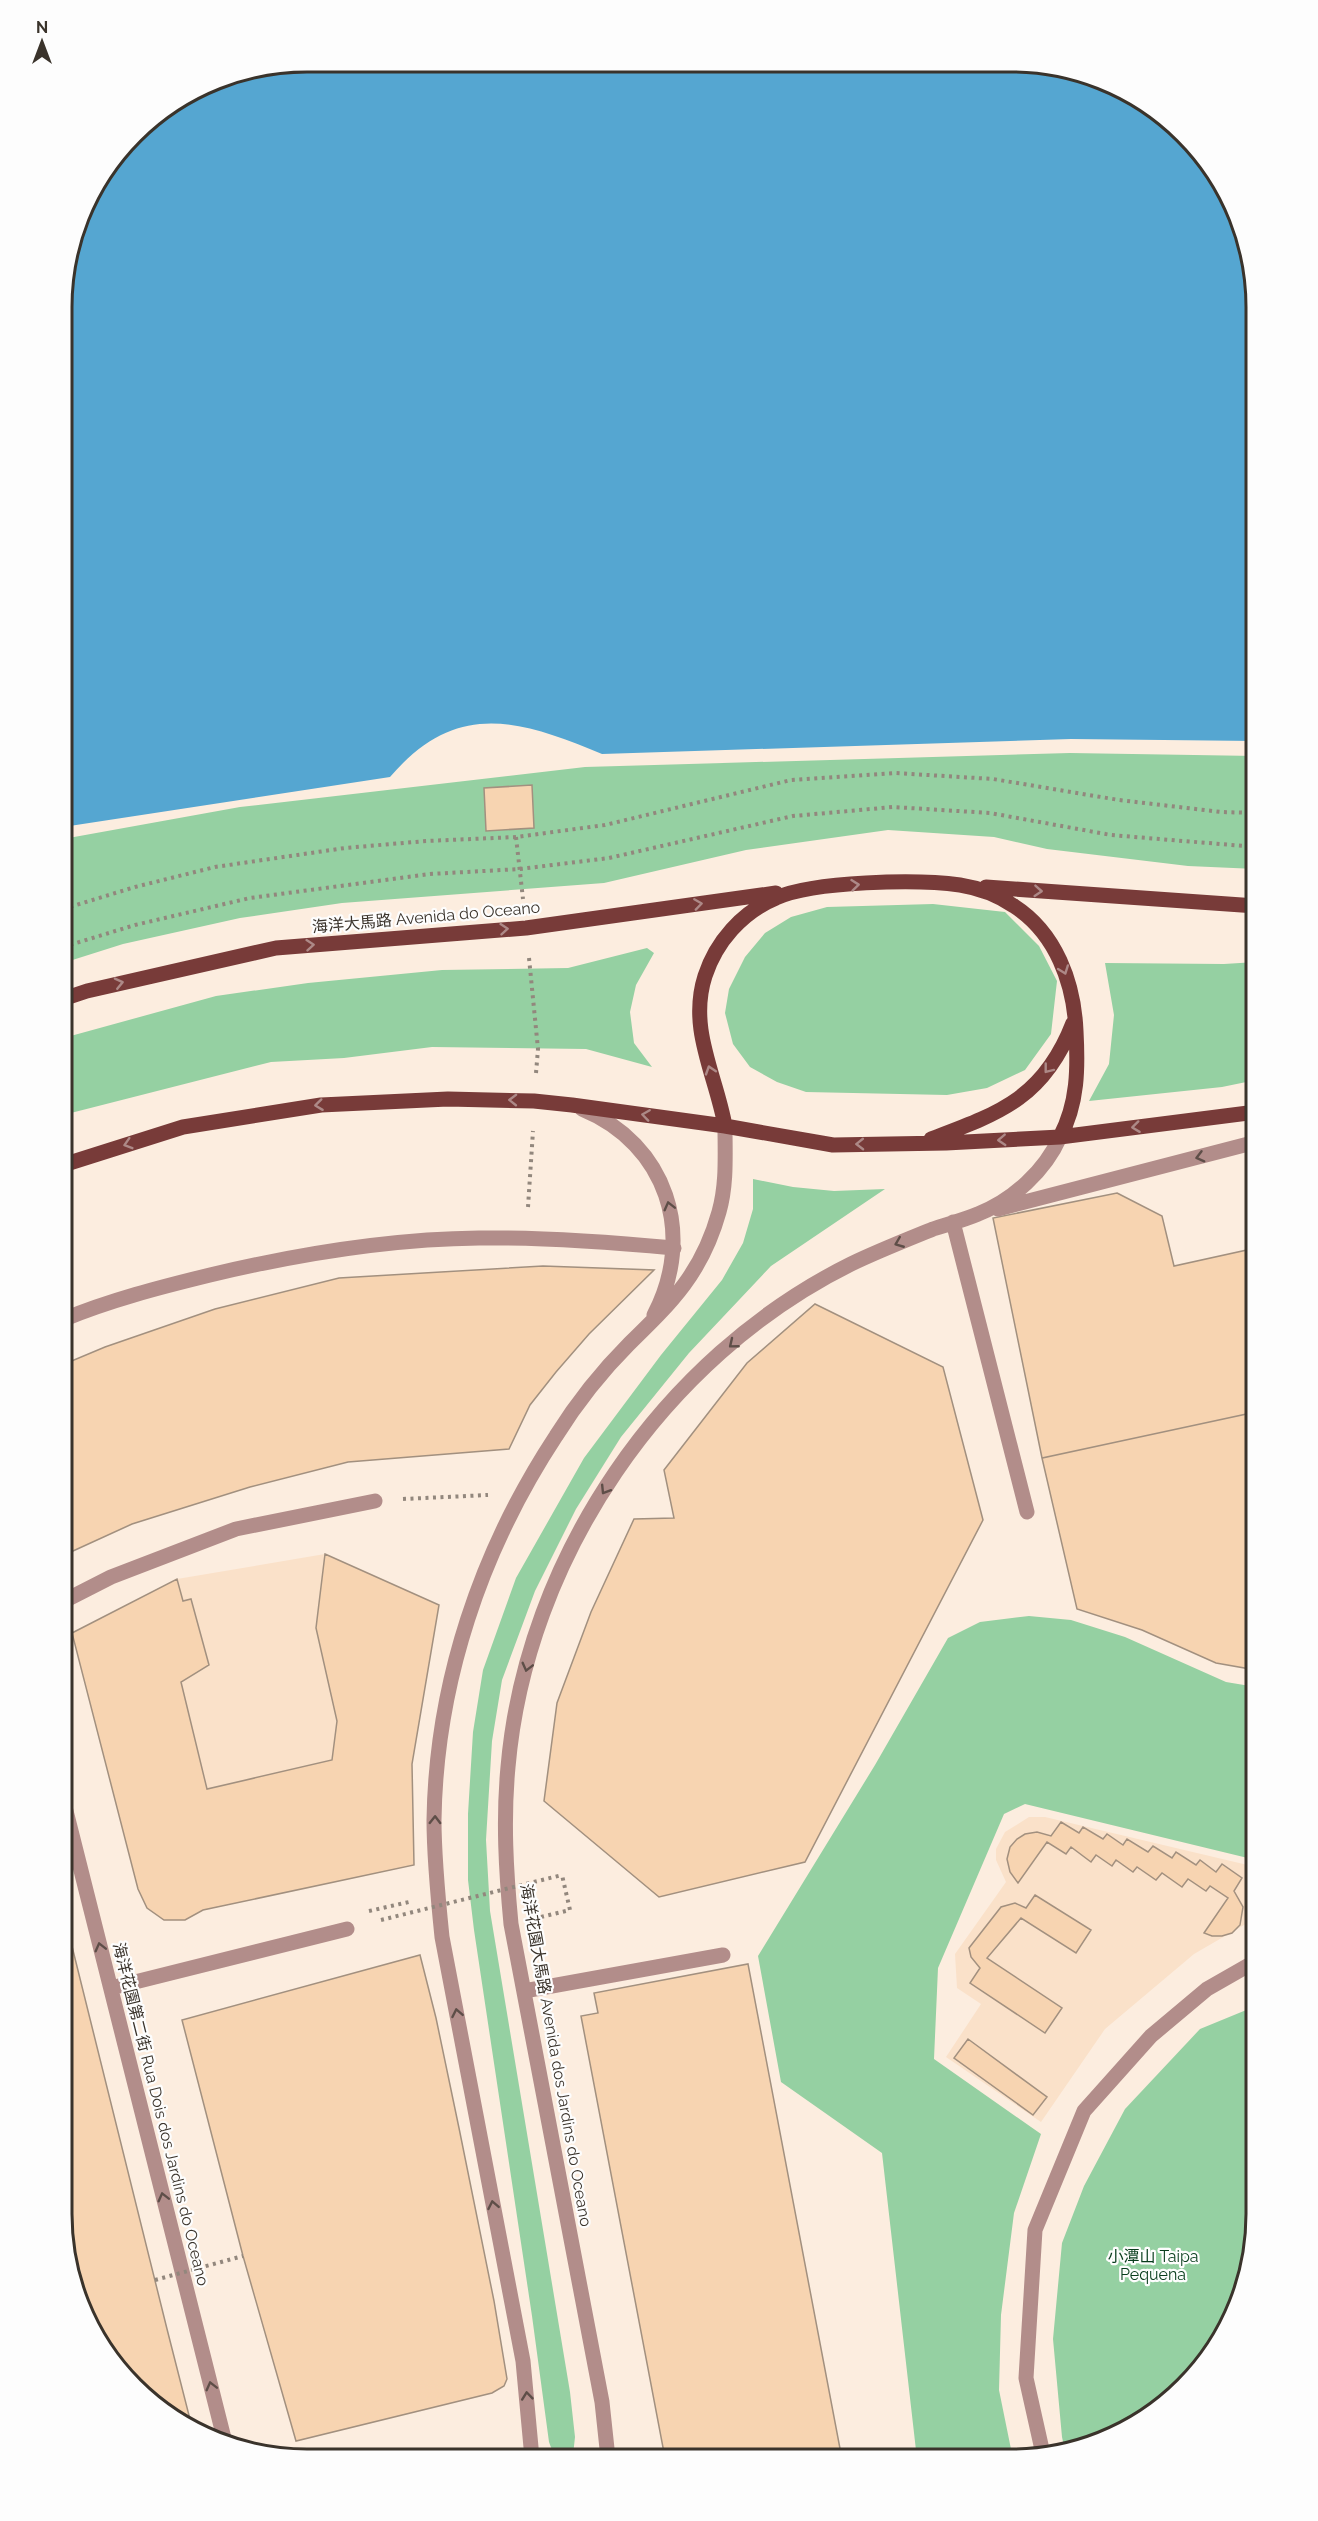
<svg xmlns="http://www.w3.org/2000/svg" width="1318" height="2521" font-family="Raleway,'Noto Sans SC',sans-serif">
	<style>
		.built { fill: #fae1c9 }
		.green { fill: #95d0a2 }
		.water { fill: #55a6d1 }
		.building { fill: #f7d4b1; stroke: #a2907f; stroke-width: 1.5 }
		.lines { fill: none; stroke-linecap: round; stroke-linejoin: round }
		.path { stroke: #92877d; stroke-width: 4; stroke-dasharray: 3 4.5; stroke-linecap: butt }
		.minor { stroke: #b28d8a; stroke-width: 15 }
		.major { stroke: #783b39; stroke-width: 15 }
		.path-bridge { stroke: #92877d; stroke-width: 4; stroke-dasharray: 3 4.5; stroke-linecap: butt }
		.oneway { stroke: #ad8987 }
		.oneway2 { stroke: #5e4e48 }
		.labels { text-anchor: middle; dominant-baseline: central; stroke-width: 4.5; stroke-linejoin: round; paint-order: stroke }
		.street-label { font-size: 16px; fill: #3a332b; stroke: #fdfdfd }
		.park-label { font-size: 16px; fill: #083d1c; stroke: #fdfdfd }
		.rim { fill: none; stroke: #3a332b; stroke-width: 3 }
	</style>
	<rect width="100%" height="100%" fill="#fceddf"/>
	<path class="built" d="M325,1554L439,1605L412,1764L414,1865L204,1910L185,1920H164L147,1908L138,1889L72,1633L177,1579Z
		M1029,1817H1045L1256,1867V1918L1194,1954L1105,2029L1041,2122L946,2057L981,2004L957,1988L955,1954L1006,1882L996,1860V1849L1005,1832Z"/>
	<path class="green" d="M1070,753L1256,756V869L1188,866L1047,849L994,837L888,830L746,850L604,883L342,903L240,918L123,944L63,963V839L240,807L585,767Z
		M933,904L1005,912L1039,946L1057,981L1051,1034L1025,1070L987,1088L947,1095L806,1092L777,1082L750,1067L733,1044L725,1013L729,989L745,957L765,933L791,917L827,907Z
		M647,948L654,953L636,985L630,1012L634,1043L652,1067L586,1049L432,1047L344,1058L271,1062L63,1115V1038L67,1037L216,996L308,983L442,970L568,968Z
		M1256,962V1080L1222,1087L1089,1101L1109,1064L1114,1015L1105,963L1224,964Z
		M753,1179L793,1187L834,1191L885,1189L771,1266L689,1353L621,1437L576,1509L535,1591L502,1680L492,1741L486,1840L490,1911L570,2392L575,2437L573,2455C560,2465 553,2454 549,2442L532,2316L474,1930L468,1880V1814L473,1732L483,1670L516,1578L584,1458L661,1355L722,1280L743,1243L753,1209Z
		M1029,1616L1071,1620L1125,1637L1226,1682L1256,1687V1860L1025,1804L1004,1814L938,1968L934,2059L1041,2134L1014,2213L1001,2315L999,2390L1013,2459H917L882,2153L781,2082L758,1956L875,1765L948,1638L980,1622Z
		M1256,2006V2231L1238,2308L1206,2364L1148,2418L1090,2447L1065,2451L1062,2437L1053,2339L1062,2243L1084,2186L1125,2109L1200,2029Z"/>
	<path class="water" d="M307,62L1059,66L1119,87L1173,122L1215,170L1244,228L1256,307V741L1071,739L602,754C518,719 456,700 390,777L63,827L64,275L87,198L145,123L213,80Z"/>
	<path class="building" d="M532,785L534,828L486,831L484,788Z
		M1117,1193L1162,1216L1174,1266L1256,1248V1412L1042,1458L993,1218Z
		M543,1266L654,1270L589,1334L556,1372L530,1405L509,1449L348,1462L250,1487L132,1524L62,1556V1365L105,1347L215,1309L339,1278Z
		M815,1304L943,1367L983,1520L805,1862L659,1897L544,1801L557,1703L591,1612L634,1519L674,1518L664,1470L747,1363Z
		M1256,1412V1670L1216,1663L1142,1630L1077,1609L1042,1458Z
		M325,1554L439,1605L412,1764L414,1865L203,1910L185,1920H164L147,1908L138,1889L72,1633L177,1579L183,1601L191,1599L209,1665L181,1682L207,1789L332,1760L337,1721L316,1628Z
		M1061,1822L1079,1833L1083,1827L1103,1839L1107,1834L1123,1845L1127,1839L1148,1852L1153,1846L1172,1858L1176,1852L1196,1865L1200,1860L1216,1872L1222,1864L1242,1878L1234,1891L1243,1907L1240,1925L1232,1933L1222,1936H1212L1204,1933L1228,1898L1210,1886L1206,1891L1188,1879L1182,1887L1162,1873L1156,1880L1137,1867L1133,1872L1116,1860L1112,1866L1096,1855L1091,1862L1071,1847L1066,1854L1047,1842L1018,1883L1010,1872L1007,1859L1010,1847L1017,1839L1025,1834L1037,1832L1051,1836Z
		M1035,1895L1091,1930L1076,1953L1021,1918L987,1958L1062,2008L1045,2033L970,1983L980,1968L971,1957L969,1948L1001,1907L1015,1903L1026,1908Z
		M62,1906L167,2329L193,2431L145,2399L103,2350L74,2293L62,2214Z
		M420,1955L436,2018L459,2128L494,2301L507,2379L504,2386L492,2393L296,2441L243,2256L182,2020Z
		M748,1964L842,2459L665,2458L581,2016L598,2013L594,1993Z
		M968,2039L1047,2097L1033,2115L954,2058Z"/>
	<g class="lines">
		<path class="path" d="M516,837L523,899
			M63,909L135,887L215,867L345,848L426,841L516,837L605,825L791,780L895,773L993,779L1119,800L1221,812L1256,813
			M63,947L135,925L250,898L430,874L520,869L609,858L793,816L893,807L990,813L1111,835L1256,847
			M529,958L538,1049L536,1073
			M528,1207L533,1131
			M403,1499L488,1495
			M369,1911L409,1902
			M541,1917L570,1910L562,1875"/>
		<path class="minor" d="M582,1109C667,1144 696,1235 654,1315
			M998,1209L1256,1142
			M953,1222L1027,1512
			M62,1320C110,1300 161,1287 210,1275C298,1254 389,1239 479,1238C544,1237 609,1242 674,1248
			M62,1602L111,1577L236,1529L375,1501
			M62,1795L225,2442
			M111,1988L347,1929
			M524,1991L723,1955
			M1043,2454L1026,2378L1035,2230L1084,2111L1151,2036L1207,1989L1256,1961
			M519,2458L532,2455L539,2458
			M532,2458L523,2361L442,1937C438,1898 434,1859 434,1820C436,1683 481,1550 556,1436C576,1404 602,1371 629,1344C672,1302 702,1273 719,1212C727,1184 725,1155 725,1126
			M608,2458L602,2402L511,1924C506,1871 503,1820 508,1767C526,1558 663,1357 851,1264C878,1251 906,1240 933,1229C948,1224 964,1220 978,1214C1013,1200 1045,1171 1060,1137"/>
		<path class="major" d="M986,887L1256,906
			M63,999L87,991L276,948L526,928L776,893
			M725,1126C716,1075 688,1029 705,976C716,942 742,912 776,898C814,881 917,879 960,885C979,888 998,895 1014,906C1056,933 1074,983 1076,1031C1078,1068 1078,1103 1060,1137
			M931,1139C1000,1113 1044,1098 1073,1023
			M63,1165L183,1127L321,1105L448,1099L534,1101L572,1105L725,1126L833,1145L946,1143L1060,1137L1256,1112"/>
		<path class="path-bridge" d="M381,1920L562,1875
			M155,2280L243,2256"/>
	</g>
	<defs><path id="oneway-chevron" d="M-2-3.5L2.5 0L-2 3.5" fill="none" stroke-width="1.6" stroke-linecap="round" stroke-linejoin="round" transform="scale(1.5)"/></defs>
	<g class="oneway">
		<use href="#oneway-chevron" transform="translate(855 885) rotate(-6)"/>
		<use href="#oneway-chevron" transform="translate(1038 891) rotate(4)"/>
		<use href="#oneway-chevron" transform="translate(698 904) rotate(-8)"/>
		<use href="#oneway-chevron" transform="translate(504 929) rotate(-5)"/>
		<use href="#oneway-chevron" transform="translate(310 945) rotate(-5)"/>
		<use href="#oneway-chevron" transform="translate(1064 970) rotate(70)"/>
		<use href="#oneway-chevron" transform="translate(119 983) rotate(-13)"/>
		<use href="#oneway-chevron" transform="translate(1048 1069) rotate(128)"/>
		<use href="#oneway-chevron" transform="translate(710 1070) rotate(-108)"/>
		<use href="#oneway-chevron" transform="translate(513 1100) rotate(-179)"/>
		<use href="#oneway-chevron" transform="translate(319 1105) rotate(173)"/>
		<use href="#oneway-chevron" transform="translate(646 1115) rotate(-172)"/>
		<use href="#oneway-chevron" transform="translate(1136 1127) rotate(173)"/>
		<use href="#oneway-chevron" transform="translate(1002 1140) rotate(177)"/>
		<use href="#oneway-chevron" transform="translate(128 1144) rotate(163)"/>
		<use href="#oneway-chevron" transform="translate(860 1144) rotate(179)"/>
	</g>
	<g class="oneway2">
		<use href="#oneway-chevron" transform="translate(1200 1157) rotate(165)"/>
		<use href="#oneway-chevron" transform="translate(669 1206) rotate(-104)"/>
		<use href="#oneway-chevron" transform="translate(899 1243) rotate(158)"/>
		<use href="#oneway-chevron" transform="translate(733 1344) rotate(141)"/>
		<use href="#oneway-chevron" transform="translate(605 1490) rotate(122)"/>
		<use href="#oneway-chevron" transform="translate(527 1667) rotate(104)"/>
		<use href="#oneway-chevron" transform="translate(435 1820) rotate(-89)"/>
		<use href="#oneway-chevron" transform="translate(100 1947) rotate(-104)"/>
		<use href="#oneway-chevron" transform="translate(457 2013) rotate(-101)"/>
		<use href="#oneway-chevron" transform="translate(163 2197) rotate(-104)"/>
		<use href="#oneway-chevron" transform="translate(493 2205) rotate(-101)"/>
		<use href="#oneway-chevron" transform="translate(211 2386) rotate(-104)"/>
		<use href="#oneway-chevron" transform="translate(527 2396) rotate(-96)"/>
	</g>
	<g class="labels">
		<g class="street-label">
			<text transform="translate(426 917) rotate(-5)">海洋大馬路 Avenida do Oceano</text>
			<text transform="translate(556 2055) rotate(80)">海洋花園大馬路 Avenida dos Jardins do Oceano</text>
			<text transform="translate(161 2114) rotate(76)">海洋花園第二街 Rua Dois dos Jardins do Oceano</text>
		</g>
		<g class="park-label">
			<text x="1153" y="2256">小潭山 Taipa<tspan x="1153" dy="18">Pequena</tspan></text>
		</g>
	</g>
	<path d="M0 0H1318V2521H0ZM307 72H1011A235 235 0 0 1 1246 307V2214A235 235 0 0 1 1011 2449H307A235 235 0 0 1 72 2214V307A235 235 0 0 1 307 72Z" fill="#fdfdfd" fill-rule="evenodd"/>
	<path class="rim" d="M307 72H1011A235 235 0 0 1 1246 307V2214A235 235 0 0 1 1011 2449H307A235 235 0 0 1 72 2214V307A235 235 0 0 1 307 72Z"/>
	<g transform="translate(42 42)" stroke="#fdfdfd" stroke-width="4.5" paint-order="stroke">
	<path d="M0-4.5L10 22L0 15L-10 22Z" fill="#3a332b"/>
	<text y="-9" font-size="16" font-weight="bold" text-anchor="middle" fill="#3a332b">N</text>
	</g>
</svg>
